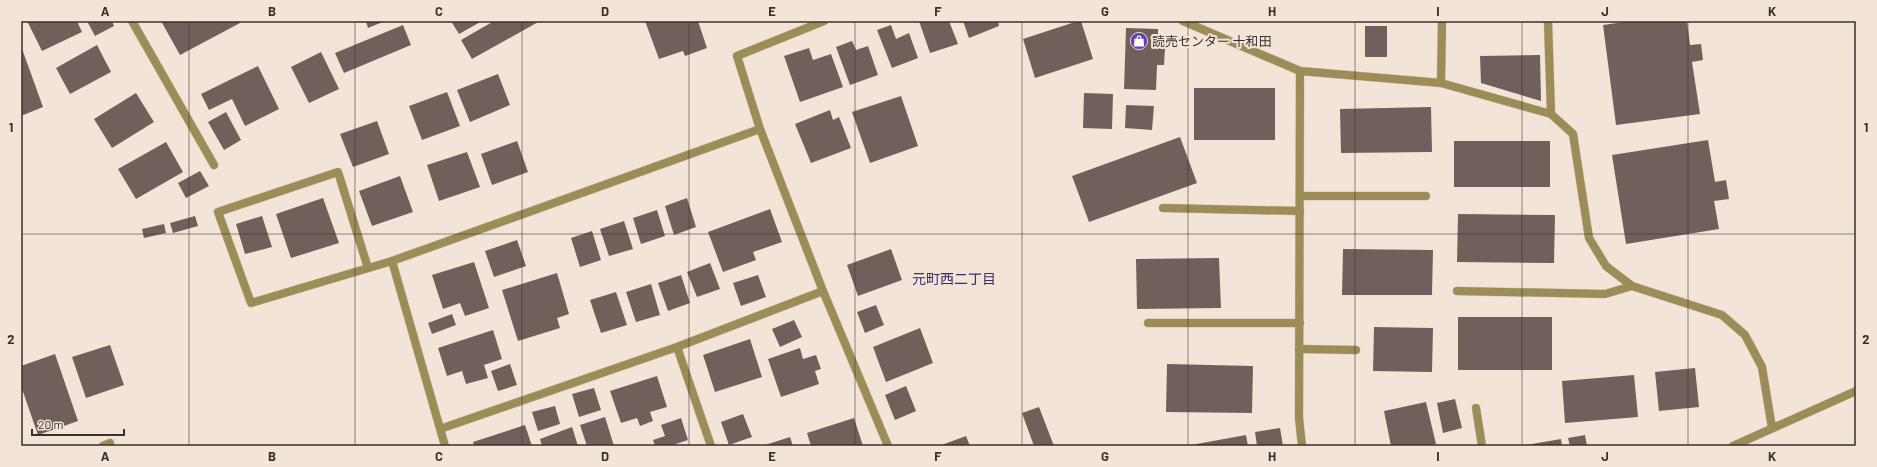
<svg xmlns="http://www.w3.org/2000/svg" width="1877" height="467" font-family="Barlow,'Noto Sans JP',sans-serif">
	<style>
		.building { fill: #70605b }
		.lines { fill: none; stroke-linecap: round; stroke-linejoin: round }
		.service-casing { stroke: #cdc1b6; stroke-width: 9 }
		.minor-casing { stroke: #cdc1b6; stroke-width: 9 }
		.tertiary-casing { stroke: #cdc1b6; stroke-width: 9 }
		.service { stroke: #9c8d57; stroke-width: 8 }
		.minor { stroke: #9c8d57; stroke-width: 8 }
		.tertiary { stroke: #9c8d57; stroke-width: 8 }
		.grid { fill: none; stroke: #37322d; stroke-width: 1; stroke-opacity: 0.55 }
		.labels { text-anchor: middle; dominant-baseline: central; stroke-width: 4; stroke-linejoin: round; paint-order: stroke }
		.poi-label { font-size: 13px; fill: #37322d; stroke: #f2e5d8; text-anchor: start }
		.neighbourhood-label { font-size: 14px; fill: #3c2c68; stroke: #f2e5d8 }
		.neatline { fill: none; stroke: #37322d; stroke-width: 1.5 }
		.grid-label { font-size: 13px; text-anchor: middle; font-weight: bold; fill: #37322d }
	</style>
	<rect width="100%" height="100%" fill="#f2e5d8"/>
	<path class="building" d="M27,21H77L82,32L42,51Z
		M87,21H112L114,26L95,36Z
		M161,21H239L240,23L180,55Z
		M366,21H385L368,28Z
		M451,21H482L459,34Z
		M494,21H540L472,59L461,40Z
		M645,21H698L707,48L685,56L683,51L659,59Z
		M919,21H949L958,44L930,53Z
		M963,21H998L999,26L969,38Z
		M1078,21H1081L1093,59L1035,78L1023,39Z
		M1631,21H1687L1690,45L1701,44L1703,60L1692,62L1700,114L1616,125L1603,25Z
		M403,25L411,45L344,73L335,53Z
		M891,25L896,39L909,33L918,58L892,68L877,30Z
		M1365,26H1387V57H1365Z
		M1126,28L1158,29V48H1165L1164,65H1157L1156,90L1124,89Z
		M852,41L856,50L868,46L878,75L850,85L836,47Z
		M97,45L111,72L70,94L56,68Z
		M21,46L43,107L21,116Z
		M809,48L813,60L831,54L843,87L800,102L784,56Z
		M321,52L339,89L309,103L291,67Z
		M1540,55L1541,101L1481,83L1480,56Z
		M258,66L279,109L245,126L232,99L209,110L201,94Z
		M498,74L510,105L470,122L457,90Z
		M1194,88H1275V140H1194Z
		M447,92L460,126L422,140L409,106Z
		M136,93L154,122L112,148L94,119Z
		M1084,93L1113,94L1112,129L1083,128Z
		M901,96L918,146L870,163L852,112Z
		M1126,105L1154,106L1152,130L1125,128Z
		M1431,107L1432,152L1341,153L1340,109Z
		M830,110L833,120L839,117L851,148L811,163L795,124Z
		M226,112L241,140L224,150L208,122Z
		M377,121L389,154L353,167L340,134Z
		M1180,137L1197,183L1089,222L1072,176Z
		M1708,140L1715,182L1726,180L1729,199L1714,201L1719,229L1626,244L1612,155Z
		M517,141L528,172L492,185L481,154Z
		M1454,141H1550V187H1454Z
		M166,142L183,172L136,199L118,169Z
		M467,152L480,187L439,201L427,165Z
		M200,171L209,186L186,198L178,183Z
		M400,176L413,212L372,226L359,191Z
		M323,198L339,243L291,258L276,214Z
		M687,198L696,227L674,235L665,206Z
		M770,209L782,242L753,252L756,260L723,272L708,232Z
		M657,210L665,236L641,244L633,218Z
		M1458,214L1555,215L1554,263L1457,262Z
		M195,216L198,226L173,233L170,223Z
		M262,216L272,247L245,254L236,224Z
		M624,221L633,249L609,256L600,229Z
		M164,224L166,233L144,238L142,229Z
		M592,231L601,260L580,267L571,238Z
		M517,240L526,266L494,277L485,251Z
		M891,249L902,280L858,296L847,265Z
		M1343,249L1433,250L1432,295H1342Z
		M1219,258L1221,308L1137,309L1136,259Z
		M474,262L489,308L465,316L460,303L443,309L432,275Z
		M710,263L720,289L697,297L687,272Z
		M557,273L569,314L557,318L560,328L518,341L502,290Z
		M681,275L690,303L668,311L658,283Z
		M758,275L766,297L741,306L733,283Z
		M651,284L660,315L636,322L626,292Z
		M616,292L627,325L601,333L590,300Z
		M876,305L884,325L865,333L857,312Z
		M452,314L456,325L432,334L428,323Z
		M1458,317H1552V370H1458Z
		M794,320L802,337L780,347L772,329Z
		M1374,327L1433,328L1432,372L1373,371Z
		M920,328L933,363L886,382L873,347Z
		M493,330L502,359L484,365L488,378L466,384L462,371L447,376L438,348Z
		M750,339L762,377L715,392L703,355Z
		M110,345L124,385L86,398L72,357Z
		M800,348L803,359L816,355L821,369L815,371L819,384L781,397L768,359Z
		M55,354L78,421L38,435L21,386V366Z
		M510,364L517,385L498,391L491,371Z
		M1167,364L1253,366L1252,413L1166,412Z
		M1695,368L1699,407L1659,411L1655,372Z
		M1634,375L1638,417L1565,423L1562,381Z
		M657,376L667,407L650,412L653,421L640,426L637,418L621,423L610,391Z
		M906,386L916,411L895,420L885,395Z
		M594,388L601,410L579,417L572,394Z
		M1455,399L1462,428L1443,433L1437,403Z
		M1426,402L1436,444L1428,446H1391L1384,411Z
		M555,406L560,424L538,431L532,412Z
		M1039,407L1054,446H1034L1022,413Z
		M743,414L752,437L729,445L721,422Z
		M605,417L614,446H587L580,425Z
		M681,418L688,440L670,446H655L653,440L665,436L661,425Z
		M854,418L863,446H811L807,433Z
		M525,425L532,446H474L473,442Z
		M572,427L578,446H542L540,439Z
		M1280,428L1283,446H1257L1255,432Z
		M1246,435L1248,446H1191V445Z
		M1585,435L1587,446H1570L1568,438Z
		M966,436L970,446H939Z
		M790,437L793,446H762Z
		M1561,439L1562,446H1527L1526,445Z"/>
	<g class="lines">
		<defs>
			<path id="service" d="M1548,21L1551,114
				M1441,83L1442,21
				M1300,196H1426
				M1163,208L1300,211
				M368,268L338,172L218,212L251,303L392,261
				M1457,291L1605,294L1632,286
				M1148,323H1300
				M1299,349L1356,350
				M1476,408L1482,446
				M103,446L110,443"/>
			<path id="minor" d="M132,21L214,165
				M1183,21L1300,71L1299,418L1302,446
				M1300,71L1441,83L1551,114L1573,134L1589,238L1606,266L1632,286L1722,315L1745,335L1762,367L1772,428
				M760,129L823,291L888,446
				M677,347L711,446
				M440,429L677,347L823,291
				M445,446L392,261L760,129L737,56L824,21"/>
			<path id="tertiary" d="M1733,446L1856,391"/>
		</defs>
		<use href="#service" class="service-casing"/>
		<use href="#minor" class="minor-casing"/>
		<use href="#tertiary" class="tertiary-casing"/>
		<use href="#service" class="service"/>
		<use href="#minor" class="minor"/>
		<use href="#tertiary" class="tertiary"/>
	</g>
	<path class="grid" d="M189,21V446M355,21V446M522,21V446M689,21V446M855,21V446M1022,21V446M1188,21V446M1355,21V446M1522,21V446M1688,21V446M21,234H1856"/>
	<defs>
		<symbol id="shop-disc" viewBox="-11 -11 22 22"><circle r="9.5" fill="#6540b8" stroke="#f2e5d8"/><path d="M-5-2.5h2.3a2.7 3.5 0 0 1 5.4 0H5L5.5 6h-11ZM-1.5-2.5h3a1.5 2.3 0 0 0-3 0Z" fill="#fff"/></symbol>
	</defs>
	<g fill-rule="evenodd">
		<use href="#shop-disc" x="1129" y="31" width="20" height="20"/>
	</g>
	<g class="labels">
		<g class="poi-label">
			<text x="1152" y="41">読売センター 十和田</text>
		</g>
		<g class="neighbourhood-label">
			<text x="954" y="278">元町西二丁目</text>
		</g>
	</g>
	<rect width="1877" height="467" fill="none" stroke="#f2e5d8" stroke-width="44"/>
	<path d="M32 429v6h92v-6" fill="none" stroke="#37322d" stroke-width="2"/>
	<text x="38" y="429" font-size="12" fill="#37322d" stroke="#f2e5d8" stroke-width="3" paint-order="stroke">20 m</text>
	<rect x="22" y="22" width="1833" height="423" class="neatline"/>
	<g class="grid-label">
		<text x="105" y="16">A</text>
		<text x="272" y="16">B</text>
		<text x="439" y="16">C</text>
		<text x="605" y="16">D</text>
		<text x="772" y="16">E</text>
		<text x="938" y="16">F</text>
		<text x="1105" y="16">G</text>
		<text x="1272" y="16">H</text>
		<text x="1438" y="16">I</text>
		<text x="1605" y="16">J</text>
		<text x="1772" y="16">K</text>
		<text x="11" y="132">1</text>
		<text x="1866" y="132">1</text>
		<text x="11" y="344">2</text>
		<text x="1866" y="344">2</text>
		<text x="105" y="461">A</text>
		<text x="272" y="461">B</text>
		<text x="439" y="461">C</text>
		<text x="605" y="461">D</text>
		<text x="772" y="461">E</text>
		<text x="938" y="461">F</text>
		<text x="1105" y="461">G</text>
		<text x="1272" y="461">H</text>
		<text x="1438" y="461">I</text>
		<text x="1605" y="461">J</text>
		<text x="1772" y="461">K</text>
	</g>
</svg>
